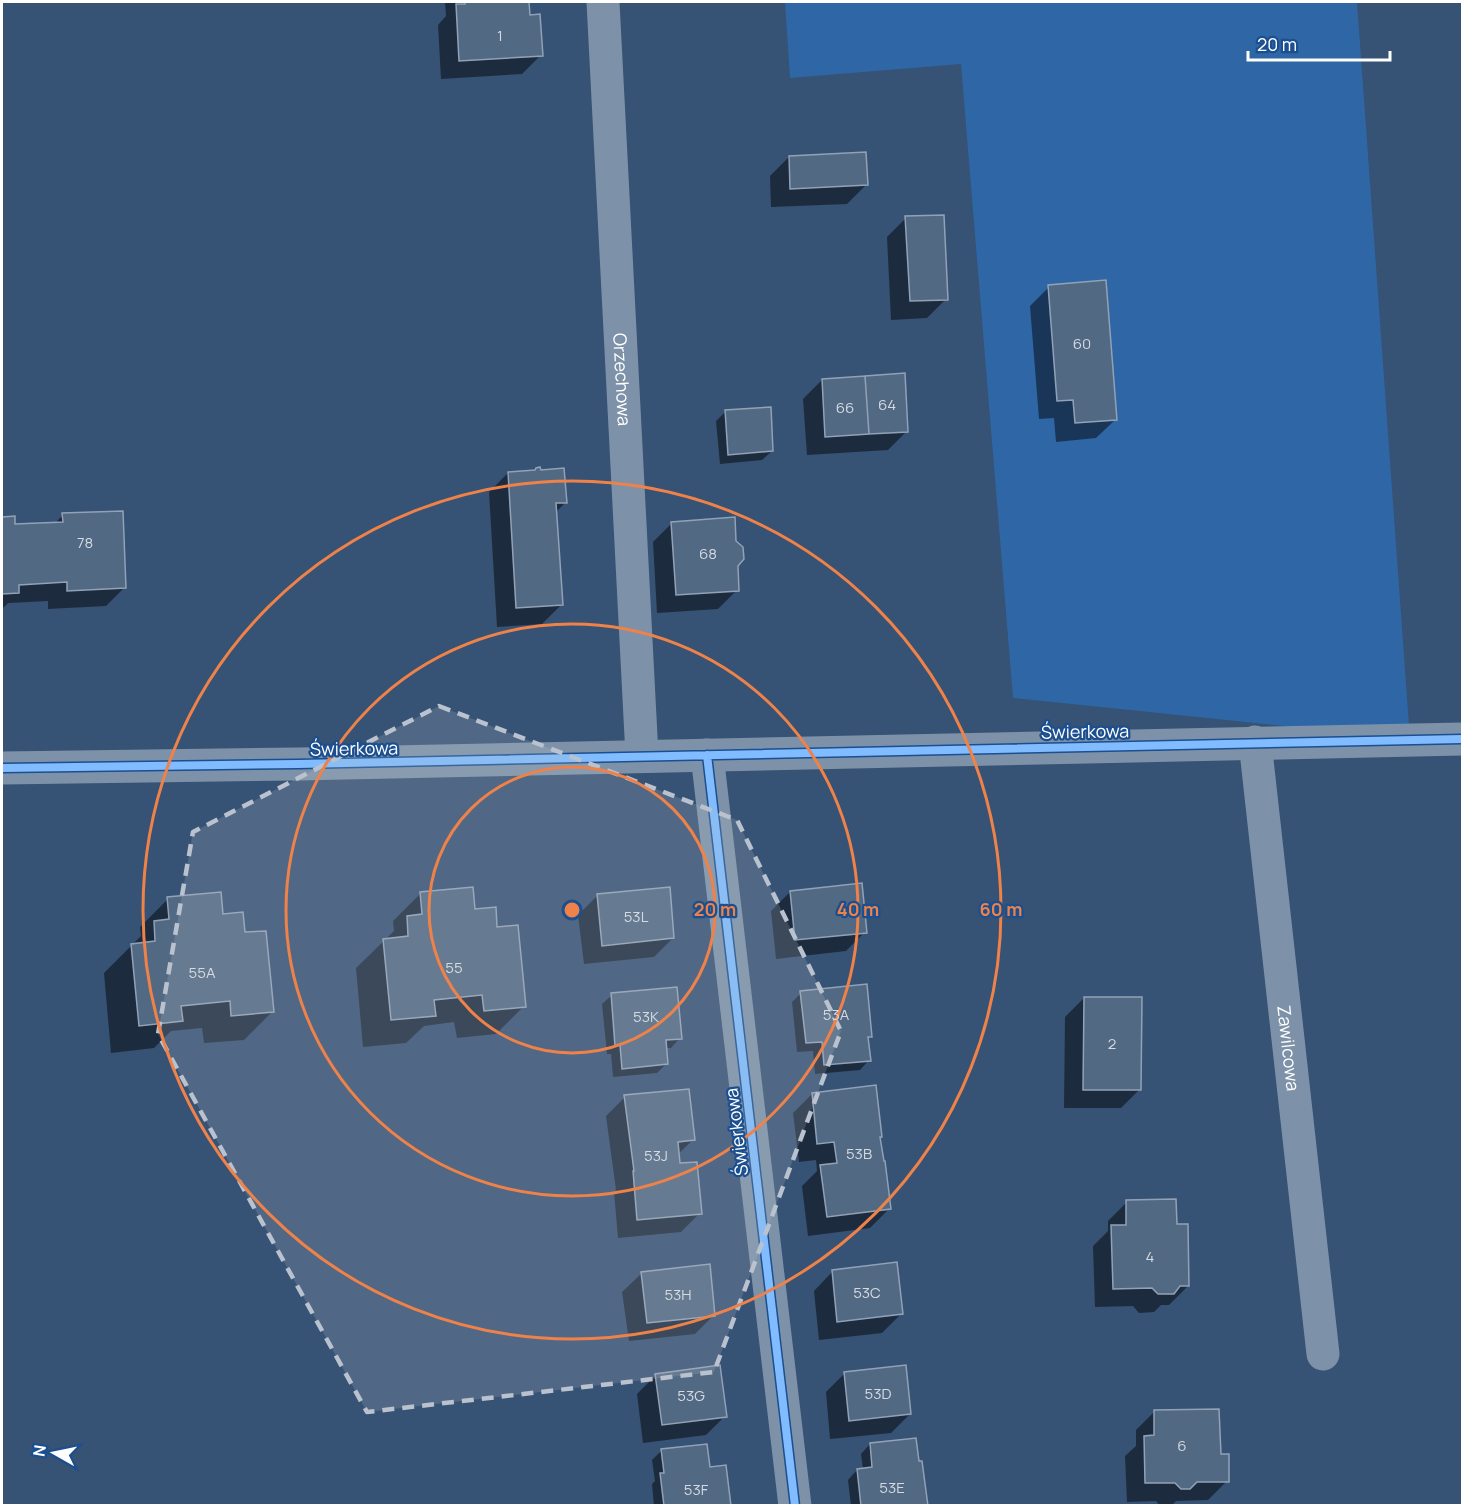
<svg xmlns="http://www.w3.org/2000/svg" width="1464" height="1507" font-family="Manrope,sans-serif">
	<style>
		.green { fill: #2f66a5 }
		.shadow { fill: #0007 }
		.building { fill: #526984; stroke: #92a2b6; stroke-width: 1.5 }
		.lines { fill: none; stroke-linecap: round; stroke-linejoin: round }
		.minor { stroke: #7d92a8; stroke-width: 33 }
		.cycleway-casing { stroke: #1b4f8f; stroke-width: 11 }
		.cycleway { stroke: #80bcff; stroke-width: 8 }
		.marked { fill: #b9c2ce; fill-opacity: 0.2; stroke: #b9c2ce; stroke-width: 4.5; stroke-dasharray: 12 8; stroke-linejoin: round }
		.ring { fill: none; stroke: #ee8249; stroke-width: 3 }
		.labels { text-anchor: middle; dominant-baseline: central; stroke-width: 4.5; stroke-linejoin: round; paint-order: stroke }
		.number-label { font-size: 15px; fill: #d4dae0 }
		.street-label { font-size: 18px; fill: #fff; stroke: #1b4f8f }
		.centre { fill: #ee8249; stroke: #1b4f8f; stroke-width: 3 }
		.ring-label { font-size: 18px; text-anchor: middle; font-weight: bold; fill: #ee8249; stroke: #1b4f8f; stroke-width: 4.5; stroke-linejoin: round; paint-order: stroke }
	</style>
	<rect width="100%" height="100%" fill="#365274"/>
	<path class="green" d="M785,2H1357L1410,739L1013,698L961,64L790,78Z"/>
	<path class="shadow" d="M445,2H528L529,16L541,55L522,74L441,79L438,25L446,16Z
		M789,157L866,185L847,204L771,207L770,176Z
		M906,218L946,299L927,318L891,320L887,237Z
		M1049,287L1116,419L1096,438L1056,442L1054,418L1039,419L1030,306Z
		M822,380L907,431L888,450L807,455L803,399Z
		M726,411L772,451L762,460L720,464L716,421Z
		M534,472L566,502L555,513L561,605L542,624L497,627L489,492L508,473Z
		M63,515L125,587L106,606L48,609V601L8,603L2,609V518H14V526L54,524Z
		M672,523L737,565V590L718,609L657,613L653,542Z
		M790,892L865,932L846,951L776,959L771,911Z
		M421,893L474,910L496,929L524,1006L496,1034L457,1038L454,1022L424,1026L406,1043L363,1047L356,968L394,931L393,921Z
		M597,896L673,938L654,957L584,964L578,915Z
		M168,899L221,916L243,934L272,1012L244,1040L204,1043L202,1028L171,1031L154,1048L111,1053L104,973L141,936L140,927Z
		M801,993L870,1036L867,1040L869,1060L860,1070L815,1074L813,1051L797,1052L792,1002Z
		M612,995L680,1038L671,1048H665L667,1063L657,1073L613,1077L611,1054H607L602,1004Z
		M1084,998L1140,1089L1121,1108H1064L1065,1017Z
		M812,1094L889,1209L870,1228L808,1236L802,1186L817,1171L816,1160L799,1162L793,1113Z
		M625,1097L693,1140L677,1155L678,1165L700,1213L681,1232L618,1238L614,1192L616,1190L606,1116Z
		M1127,1202L1175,1225L1188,1286L1169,1305H1161L1154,1312L1139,1313L1133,1306L1095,1307L1093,1246L1108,1231V1221Z
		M833,1271L901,1314L882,1333L819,1340L814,1291Z
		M642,1273L714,1315L695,1334L629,1341L622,1292Z
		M845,1373L910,1414L891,1433L830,1439L826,1392Z
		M656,1375L725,1416L706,1435L643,1443L637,1394Z
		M1155,1411L1219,1455L1227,1481L1208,1500L1176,1501L1171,1506H1160L1156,1501L1127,1502L1125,1456L1136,1446V1430Z
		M870,1444L926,1506H851L848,1480L857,1470L863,1469L861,1454Z
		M662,1450L709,1469L729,1506H654L652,1484L655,1481L652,1460Z"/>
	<path class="building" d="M465,2H529L530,15L540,14L543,56L459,61L456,4H465Z
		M866,152L868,185L790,189L789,156Z
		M944,215L948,300L910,301L905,216Z
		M1106,280L1117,420L1075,423L1073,400L1057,401L1048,285Z
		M905,373L908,432L869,434L865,376Z
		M865,376L869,434L825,437L822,379Z
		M771,407L773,451L728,455L725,410Z
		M540,467L541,470L564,468L567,503H556L563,605L516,608L508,472L535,470L536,468Z
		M123,511L126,588L67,591V582L19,585V593L2,594V517L15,516V524L63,522L62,513Z
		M735,517L736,541L743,547L744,559L738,566L739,591L676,595L671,522Z
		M862,883L867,933L795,940L790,891Z
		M473,887L475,909L496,907L497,927L518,925L526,1007L484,1011L482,995L434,1000L436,1016L391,1020L383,939L408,936L407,916L422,914L420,892Z
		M670,887L674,938L602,946L597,894Z
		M221,892L223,914L243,912L245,932L266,931L274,1012L231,1016L230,1001L181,1006L183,1021L139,1026L131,944L155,941L154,921L169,919L167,897Z
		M867,984L872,1037H868L871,1061L824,1065L822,1042L806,1043L800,991Z
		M677,987L682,1039L666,1040L668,1064L622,1069L620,1045L615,1046L611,993Z
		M1084,997H1142L1141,1090H1083Z
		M876,1085L882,1137H880L884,1161H885L891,1209L827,1217L820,1165L837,1163L834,1142L817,1144L812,1093Z
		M689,1089L695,1140L678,1142L680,1163L697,1162L702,1214L637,1220L633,1171H634L624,1095Z
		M1176,1199L1177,1224H1188L1189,1286H1180L1174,1294H1158L1152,1288L1113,1289L1111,1225H1126V1200Z
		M897,1262L903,1314L837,1322L832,1270Z
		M710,1264L715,1316L647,1323L641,1272Z
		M720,1365L727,1417L662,1425L655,1374Z
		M906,1365L911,1414L849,1421L844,1372Z
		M1219,1409L1221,1454H1229V1482H1197L1190,1489H1181L1175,1483H1145L1144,1436L1154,1435V1410Z
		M916,1438L919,1461H922L928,1506H861L857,1469L872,1467L870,1443Z
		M707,1444L710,1467L726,1465L731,1506H664L660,1473H664L661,1449Z"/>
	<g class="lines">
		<g class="minor">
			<path id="s1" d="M603,2L642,756"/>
			<path id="s2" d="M1255,742L1323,1354"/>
			<path d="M707,755L795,1506"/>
			<path d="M2,768L298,764L1462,739"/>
		</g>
		<defs>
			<path id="cycleway" d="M707,755L795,1506
				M2,768L298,764L1462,739"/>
		</defs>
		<use href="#cycleway" class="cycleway-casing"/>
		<use href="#cycleway" class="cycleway"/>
	</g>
	<path class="marked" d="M439,706L737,820L841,1031L714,1372L367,1412L158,1034L193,832Z"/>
	<g class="ring">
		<circle cx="572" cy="910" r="143"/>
		<circle cx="572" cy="910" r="286"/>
		<circle cx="572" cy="910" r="429"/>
	</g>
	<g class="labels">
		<g class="number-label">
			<text x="500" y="35">1</text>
			<text x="1082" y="343">60</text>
			<text x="887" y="404">64</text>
			<text x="845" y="407">66</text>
			<text x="85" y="542">78</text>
			<text x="708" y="553">68</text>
			<text x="636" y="916">53L</text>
			<text x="454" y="967">55</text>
			<text x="202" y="972">55A</text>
			<text x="836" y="1014">53A</text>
			<text x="646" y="1016">53K</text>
			<text x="1112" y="1043">2</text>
			<text x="859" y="1153">53B</text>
			<text x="656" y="1155">53J</text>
			<text x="1150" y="1256">4</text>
			<text x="867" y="1292">53C</text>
			<text x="678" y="1294">53H</text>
			<text x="878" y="1393">53D</text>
			<text x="691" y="1395">53G</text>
			<text x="1182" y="1445">6</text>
			<text x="892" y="1487">53E</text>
			<text x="696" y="1489">53F</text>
		</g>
		<g class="street-label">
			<text stroke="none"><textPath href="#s1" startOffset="378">Orzechowa</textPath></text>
			<text transform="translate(1085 731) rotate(-1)">Świerkowa</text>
			<text transform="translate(354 748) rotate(-1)">Świerkowa</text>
			<text stroke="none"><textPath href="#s2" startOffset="308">Zawilcowa</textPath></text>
			<text transform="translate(736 1132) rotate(-97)">Świerkowa</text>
		</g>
	</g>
	<circle cx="572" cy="910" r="9" class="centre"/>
	<g class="ring-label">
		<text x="715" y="916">20 m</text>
		<text x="858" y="916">40 m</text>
		<text x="1001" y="916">60 m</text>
	</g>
	<rect width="1464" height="1507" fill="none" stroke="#ffffff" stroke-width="6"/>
	<g transform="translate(54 1453) rotate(279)" stroke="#1b4f8f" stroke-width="4.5" paint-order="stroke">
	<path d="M0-4.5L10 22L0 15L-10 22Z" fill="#ffffff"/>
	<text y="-9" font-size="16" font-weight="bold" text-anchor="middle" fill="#ffffff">N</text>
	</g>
	<path d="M1248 51v9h142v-9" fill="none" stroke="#ffffff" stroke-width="3"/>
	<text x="1257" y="51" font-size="18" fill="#ffffff" stroke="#1b4f8f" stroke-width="4.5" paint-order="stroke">20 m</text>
</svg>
